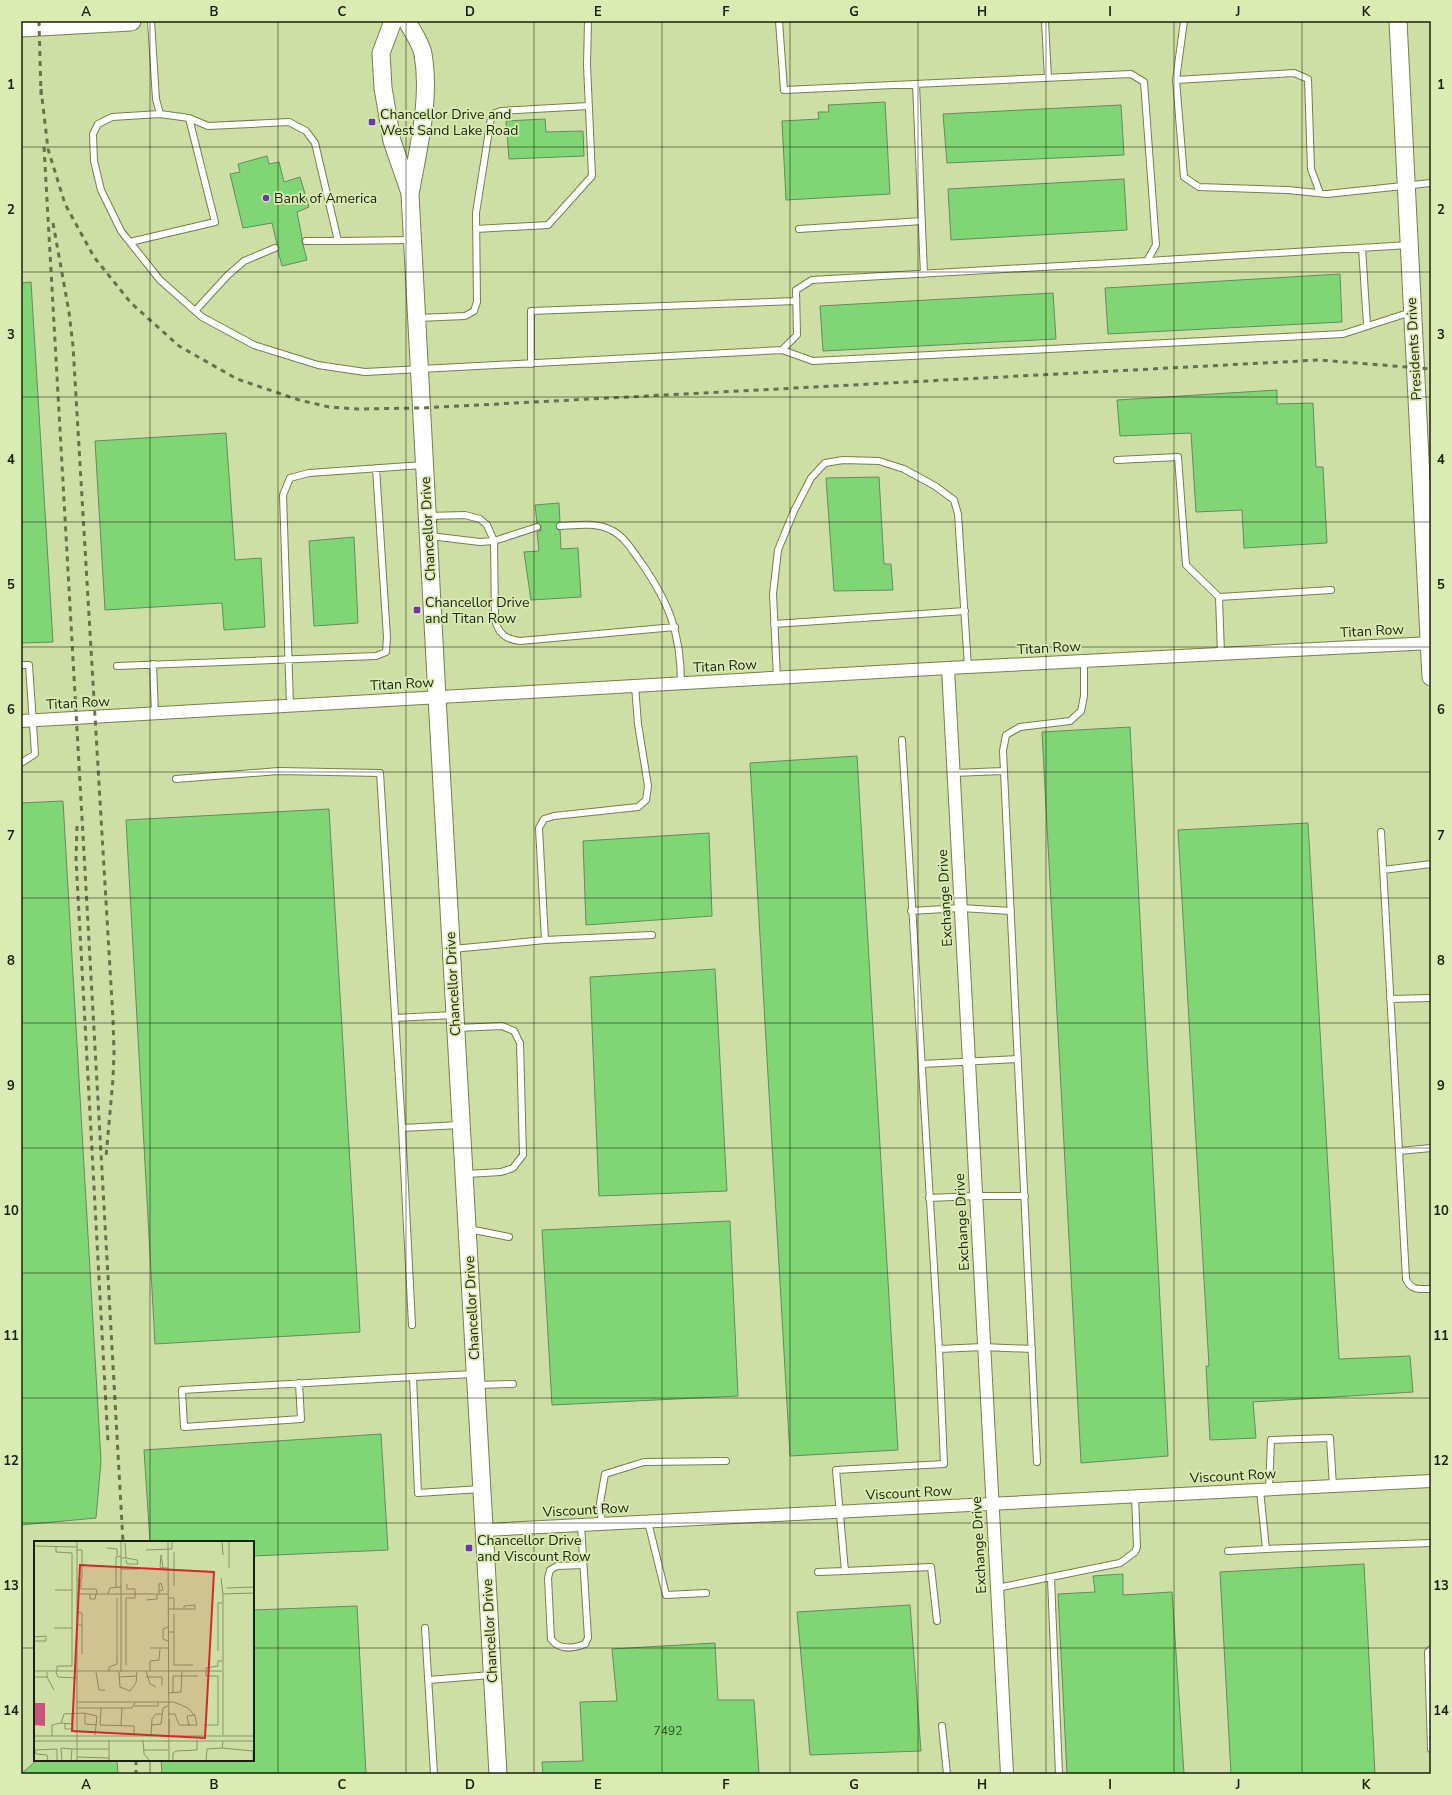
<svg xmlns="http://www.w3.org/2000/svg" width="1452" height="1795" font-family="'Nunito Sans',sans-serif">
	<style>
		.building { fill: #80d675; stroke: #648b5f }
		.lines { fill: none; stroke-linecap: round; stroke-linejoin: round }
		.lane-casing { stroke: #72814b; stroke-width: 8 }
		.street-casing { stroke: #72814b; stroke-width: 14 }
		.secondary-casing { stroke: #72814b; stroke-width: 19 }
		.primary-casing { stroke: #72814b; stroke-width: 21 }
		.lane { stroke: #fff; stroke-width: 6 }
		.street { stroke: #fff; stroke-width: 12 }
		.secondary { stroke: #fff; stroke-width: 17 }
		.primary { stroke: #fff; stroke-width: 19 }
		.rail { stroke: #67724d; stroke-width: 3; stroke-dasharray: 5 5; stroke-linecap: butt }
		.grid { fill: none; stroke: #1a200a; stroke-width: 1; stroke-opacity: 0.55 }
		.poi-dot { fill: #6d35ab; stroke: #daecb2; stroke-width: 1.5 }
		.labels { text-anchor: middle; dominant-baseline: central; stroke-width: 3.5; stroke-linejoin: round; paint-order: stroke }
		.number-label { font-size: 12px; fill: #344e25 }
		.poi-label { font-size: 14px; fill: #1a200a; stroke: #daecb2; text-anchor: start }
		.street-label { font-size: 14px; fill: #1a200a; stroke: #daecb2 }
		.inset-road { fill: none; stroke: #869367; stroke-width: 1 }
		.view { fill: #d62828; fill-opacity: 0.15; stroke: #d62828; stroke-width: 2 }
		.inset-edge { fill: none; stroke: #1a200a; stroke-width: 2 }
		.neatline { fill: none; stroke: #1a200a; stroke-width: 1.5 }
		.grid-label { font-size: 13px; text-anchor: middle; font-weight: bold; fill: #1a200a }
	</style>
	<rect width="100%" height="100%" fill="#cedfa5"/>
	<path class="building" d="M885,102L890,194L786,200L782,121L819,119L818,112H829L828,105Z
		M1121,105L1124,155L947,163L943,114Z
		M545,119L546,132L583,131L584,156L509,159L506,121Z
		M267,156L269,164L279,162L284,182L300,177L309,207L297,212L302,238V241L307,260L282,266L278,251L279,247L277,244L272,223L243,228L230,174L240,172L238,164Z
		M1124,179L1127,230L951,240L948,189Z
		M1340,274L1342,322L1108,334L1105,288Z
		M31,282L53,642L21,643V283Z
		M1053,293L1056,339L823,351L820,306Z
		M1277,390V404L1313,403L1316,467H1323L1327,543L1244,548L1242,510L1196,512L1191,433L1120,436L1117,400Z
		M226,433L235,560L261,558L265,627L224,630L222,603L105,610L95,441Z
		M879,477L884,564H891L893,590L834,591L826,478Z
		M559,503L560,522L556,526L557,529L560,530L561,549L578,548L581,597L531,600L524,552L539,551L537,532L541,530V526L537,523L535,505Z
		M354,537L358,623L314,626L309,541Z
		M1130,727L1168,1456L1081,1463L1042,732Z
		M857,756L898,1450L790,1456L750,763Z
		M63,801L101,1461L96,1518L21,1525V803Z
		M329,809L360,1332L155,1344L126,820Z
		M1308,823L1339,1359L1410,1356L1413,1392L1253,1402L1256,1438L1210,1440L1206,1366H1209L1178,830Z
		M709,833L712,916L586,925L583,841Z
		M715,969L727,1191L599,1196L590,977Z
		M730,1221L738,1396L552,1405L542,1230Z
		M381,1434L388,1550L253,1556V1542H150L144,1450Z
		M1364,1564L1375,1774H1231L1220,1572Z
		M1123,1574V1595L1172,1592L1184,1774H1067L1058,1594L1095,1592L1093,1576Z
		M910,1605L921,1751L810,1755L797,1612Z
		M357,1606L366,1774H162L161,1760H253V1610Z
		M715,1643L718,1700H754L759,1774H543L542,1762L583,1761L580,1702L617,1701L612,1649Z
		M37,1760H117L118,1774H21Z"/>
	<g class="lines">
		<defs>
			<path id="lane" d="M151,21L156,99L160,114
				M1045,21L1048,78
				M1184,21L1176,80L1184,177L1199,187L1288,190L1327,194L1431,183
				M1176,80L1294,73L1308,79L1311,169L1320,193
				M916,84L924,274
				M476,229L548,225L592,176L587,65L588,21
				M799,229L922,221
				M412,240L338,241L315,143L306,131L289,122L208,126L189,118L160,114L112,117L98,124L93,134L94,161L101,190L121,231L160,280L202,317L254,345L318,365L365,372L782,350L797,335L796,290L812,280L1147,261L1156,245L1144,82L1131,74L784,90L779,21
				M306,241H338
				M130,242L215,222L189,118
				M1362,248L1367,325
				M1147,261L1409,245
				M195,311L227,276L244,261L275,248
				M418,318L465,316L474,311L477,302L476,213L491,118L495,113L501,111L588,106
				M782,350L813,361L1343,334L1411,312
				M531,364V311L796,301
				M1117,460L1178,457L1186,565L1219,597L1221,654
				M428,516L465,515L480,519L487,525L494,541L495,620C499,634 505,639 520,641L675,627
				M560,526C577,525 595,522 611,530C624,536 632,550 640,561C669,602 681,633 681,684
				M430,536L480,542L494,541L537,527
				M1219,597L1331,590
				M774,624L965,611
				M153,664L155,713
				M21,665H29L35,754L21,763
				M117,666L376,656L386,652L387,637L376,468
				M777,678L773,594L778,550L794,511L811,478L825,463L843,460L879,461L904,469L935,486L954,500L958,514L968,667
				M290,705L283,495L290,478L309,473L423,465
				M902,740L939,1349L944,1464L836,1470L845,1571L931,1567L937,1621
				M953,773L1004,771
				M176,779L279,771L380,773L402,1128L460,1125
				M1381,832L1399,1151
				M1383,870L1431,864
				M911,911L961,908L1011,911
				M545,940L539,828L544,819L554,816L638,807L646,800L648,786L638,724L635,686
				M453,949L545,940L652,935
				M1390,999L1431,998
				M395,1018L453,1015
				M458,1028L502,1026L514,1031L520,1043L523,1155L513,1168L501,1172L466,1174
				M922,1064L1018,1059
				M402,1128L412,1325
				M1431,1148L1399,1151L1406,1279C1411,1291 1420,1289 1431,1289
				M929,1198L976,1196H1025
				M469,1229L509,1237
				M939,1349L983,1347L1032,1349
				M473,1374L413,1377L418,1493L481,1489
				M299,1383L301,1419L184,1427L182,1390L413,1377
				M477,1385L513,1384
				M1037,1462L1003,751L1006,735L1020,727L1070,721L1081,711L1084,696V661
				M1269,1489L1271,1440L1330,1438L1333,1486
				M1260,1490L1266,1549L1431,1543
				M648,1522L666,1595L706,1593
				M602,1524L600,1503L605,1474L644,1462L726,1461
				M581,1525L588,1638L585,1644C572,1649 559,1650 551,1639L548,1578L550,1570L557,1566L583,1565
				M1228,1551L1266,1549
				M818,1572L845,1571
				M1051,1578L1059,1774
				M997,1588L1120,1563L1135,1552L1137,1547L1135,1496
				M425,1628L434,1774
				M1431,1649L1428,1652L1431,1749
				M428,1680L491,1675
				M942,1726L947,1774"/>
			<path id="street" d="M948,668L1007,1774
				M21,721L948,668L1431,643
				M485,1530L1431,1481"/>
			<path id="secondary" d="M393,21L381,53L383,88L392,141L410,193
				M407,21C412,31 421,43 423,54C431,100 418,149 410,194L437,697L498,1774
				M1398,21L1431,677"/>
			<path id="primary" d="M21,27L131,21"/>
		</defs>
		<use href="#lane" class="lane-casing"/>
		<use href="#street" class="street-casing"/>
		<use href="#secondary" class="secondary-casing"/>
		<use href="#primary" class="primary-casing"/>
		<use href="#lane" class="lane"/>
		<use href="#street" class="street"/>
		<use href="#secondary" class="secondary"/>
		<use href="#primary" class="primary"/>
		<path class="rail" d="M39,21L41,95
			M41,89L48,149L65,204L94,257L131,303L179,346L237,379L299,400L329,407L358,409L422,408L1319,360L1431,369
			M44,147L123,1542
			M53,223L69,312L73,346L113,1019L114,1053L113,1079L106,1157
			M77,826L76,859L108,1442
			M136,1760V1774"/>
	</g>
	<path class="grid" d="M150,21V1542M278,21V1774M406,21V1774M534,21V1774M662,21V1774M790,21V1774M918,21V1774M1046,21V1774M1174,21V1774M1302,21V1774M21,147H1431M21,272H1431M21,397H1431M21,522H1431M21,647H1431M21,772H1431M21,898H1431M21,1023H1431M21,1148H1431M21,1273H1431M21,1398H1431M21,1523H1431M21,1648H35M253,1648H1431M150,1760V1774"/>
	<g class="poi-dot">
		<rect x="368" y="118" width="8" height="8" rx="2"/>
		<circle cx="266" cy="198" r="4"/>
		<rect x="413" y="606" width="8" height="8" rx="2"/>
		<rect x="465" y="1544" width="8" height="8" rx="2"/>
	</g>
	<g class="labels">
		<g class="number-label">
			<text x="668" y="1731">7492</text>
		</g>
		<g class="poi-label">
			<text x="380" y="114">Chancellor Drive and<tspan x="380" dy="16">West Sand Lake Road</tspan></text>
			<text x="274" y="198">Bank of America</text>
			<text x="425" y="602">Chancellor Drive<tspan x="425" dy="16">and Titan Row</tspan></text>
			<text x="477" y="1540">Chancellor Drive<tspan x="477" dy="16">and Viscount Row</tspan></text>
		</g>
		<g class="street-label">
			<text transform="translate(1414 349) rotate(-93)">Presidents Drive</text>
			<text transform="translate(428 529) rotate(-93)">Chancellor Drive</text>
			<text transform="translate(1372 631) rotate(-3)">Titan Row</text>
			<text transform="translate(1049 648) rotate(-3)">Titan Row</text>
			<text transform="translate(725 666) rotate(-3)">Titan Row</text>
			<text transform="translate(402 684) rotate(-3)">Titan Row</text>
			<text transform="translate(78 703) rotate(-3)">Titan Row</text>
			<text transform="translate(945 898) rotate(-93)">Exchange Drive</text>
			<text transform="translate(453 984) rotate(-93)">Chancellor Drive</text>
			<text transform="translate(962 1222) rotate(-93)">Exchange Drive</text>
			<text transform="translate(472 1308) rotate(-93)">Chancellor Drive</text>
			<text transform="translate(1233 1476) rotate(-3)">Viscount Row</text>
			<text transform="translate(909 1493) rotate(-3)">Viscount Row</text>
			<text transform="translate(586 1510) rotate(-3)">Viscount Row</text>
			<text transform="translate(979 1545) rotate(-93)">Exchange Drive</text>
			<text transform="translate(490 1631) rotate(-93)">Chancellor Drive</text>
		</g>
	</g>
	<g transform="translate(34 1541)">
		<rect width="220" height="220" fill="#cedfa5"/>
		<path d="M0,162H11V185L0,184Z" fill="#ca547c"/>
		<path class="inset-road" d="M43,0V220M87,0V131M134,0L135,220M188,0L189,14M195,0V27M0,5L43,6M22,6V11L38,12V125H23V131M73,7L83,8V15M43,9H48V38L43,39M112,9L138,8V0M140,11V45M87,17H92L91,2M92,17L103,19L104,23H93L92,19M129,27L127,14L126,26L127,27H134M87,28H105M187,37L189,53V194M47,39V48H62L63,53M82,46V16L87,15M193,47L220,46M21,49H38M43,53H134M56,53V58H61L62,53M74,53L76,47L87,46M125,53V43L127,42L129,49L125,50M189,53L220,52M134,57H140V68H134M112,59L123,58V53M140,68H161V64L150,65V68M43,84H48V72L43,71M48,84V113M20,87H38M134,91H140V124H159M140,91V73M0,96L12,95V100H0M134,100L129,98V88L134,86M116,107H134M184,110V62H188M92,124V57H101V48H93V43M0,130H188M75,130V126L83,123V57M112,130L116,143L122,146M116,130V120L125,119L126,108M22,131L24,136L43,137M62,131L65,149H71M85,131L86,146L96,150L102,142L103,131M0,136H13V131M13,136L20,149M85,136L103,135M112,136H128V144M134,152L147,151L148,130M139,152V135H164M43,161H101M100,165H124V161M43,167H67M51,172V183L63,184M27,182L38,183V173M31,182V188H39L38,183M87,184L88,167M118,184L127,183L129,167L134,165M170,184H184V135H172V127L184,125V120H188M155,185L153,175L161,174M100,194V185L66,184L67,167H98L101,161H140L154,167L161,175L163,184H145L141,173H134M117,194L118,178L122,173H128M135,194V178M0,195H220M18,195V184L27,182L30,173L50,172L63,175L61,194M75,199V220M109,199L110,213L116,220M0,200H220M189,200L188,207L219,210V220M110,209H134M43,216L75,217M14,220L13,214L2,213L1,209L23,208V220M28,220L27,207L38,208M37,220L38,208H75M139,220V212L142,210L163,209V199M172,220L173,208L188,207"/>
		<path class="view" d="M46,24L180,31L171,197L38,190Z"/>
		<rect width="220" height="220" class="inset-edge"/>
	</g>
	<rect width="1452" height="1795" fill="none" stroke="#daecb2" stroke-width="44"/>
	<rect x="22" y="22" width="1408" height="1751" class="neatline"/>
	<g class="grid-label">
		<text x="86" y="16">A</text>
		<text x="214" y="16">B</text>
		<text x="342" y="16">C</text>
		<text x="470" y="16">D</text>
		<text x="598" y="16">E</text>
		<text x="726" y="16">F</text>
		<text x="854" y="16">G</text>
		<text x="982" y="16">H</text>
		<text x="1110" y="16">I</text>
		<text x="1238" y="16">J</text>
		<text x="1366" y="16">K</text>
		<text x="11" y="89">1</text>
		<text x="1441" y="89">1</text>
		<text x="11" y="214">2</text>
		<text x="1441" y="214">2</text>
		<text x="11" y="339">3</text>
		<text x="1441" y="339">3</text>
		<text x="11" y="464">4</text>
		<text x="1441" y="464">4</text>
		<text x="11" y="589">5</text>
		<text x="1441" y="589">5</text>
		<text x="11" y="714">6</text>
		<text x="1441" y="714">6</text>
		<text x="11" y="840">7</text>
		<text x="1441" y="840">7</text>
		<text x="11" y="965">8</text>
		<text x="1441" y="965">8</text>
		<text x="11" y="1090">9</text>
		<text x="1441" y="1090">9</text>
		<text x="11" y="1215">10</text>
		<text x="1441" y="1215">10</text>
		<text x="11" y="1340">11</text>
		<text x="1441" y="1340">11</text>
		<text x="11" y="1465">12</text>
		<text x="1441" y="1465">12</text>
		<text x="11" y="1590">13</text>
		<text x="1441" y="1590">13</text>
		<text x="11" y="1715">14</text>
		<text x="1441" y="1715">14</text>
		<text x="86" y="1789">A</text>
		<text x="214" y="1789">B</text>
		<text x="342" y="1789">C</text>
		<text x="470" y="1789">D</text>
		<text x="598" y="1789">E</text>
		<text x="726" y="1789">F</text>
		<text x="854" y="1789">G</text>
		<text x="982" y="1789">H</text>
		<text x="1110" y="1789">I</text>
		<text x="1238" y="1789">J</text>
		<text x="1366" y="1789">K</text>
	</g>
</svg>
